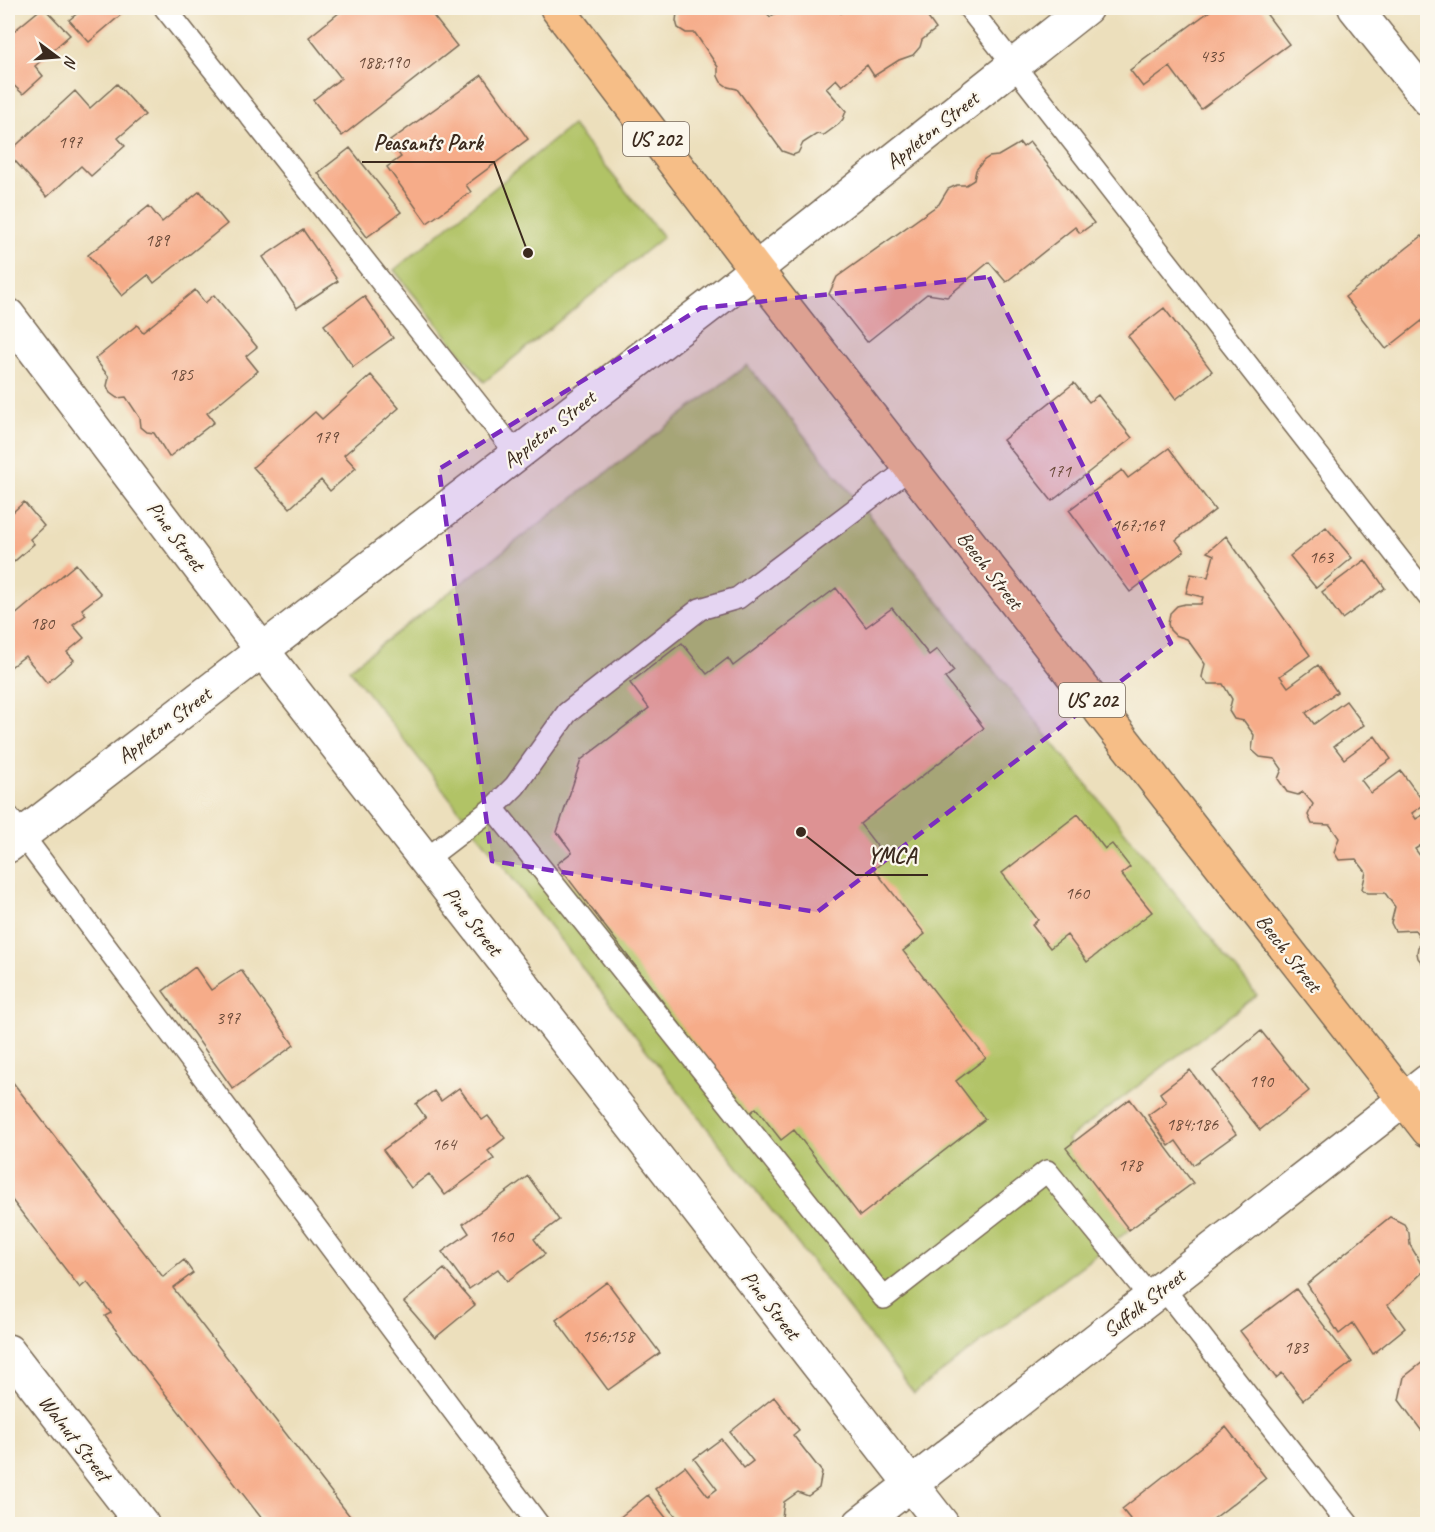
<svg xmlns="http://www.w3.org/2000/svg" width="1435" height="1532" font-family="Caveat,sans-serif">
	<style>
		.green { fill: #b1c366; stroke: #767642; stroke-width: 1.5 }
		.building { fill: #f6ac89 }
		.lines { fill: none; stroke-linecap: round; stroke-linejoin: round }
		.service-casing { stroke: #796955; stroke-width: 24 }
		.minor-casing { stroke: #796955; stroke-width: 36 }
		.tertiary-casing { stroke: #796955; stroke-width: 36 }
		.primary-casing { stroke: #796955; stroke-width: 36 }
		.service { stroke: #fff; stroke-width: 21 }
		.minor { stroke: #fff; stroke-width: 33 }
		.tertiary { stroke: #fff; stroke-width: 33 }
		.primary { stroke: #f6be87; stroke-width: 33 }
		.marked { fill: #7b2cbf; fill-opacity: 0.2; stroke: #7b2cbf; stroke-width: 4.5; stroke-dasharray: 12 8; stroke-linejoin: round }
		.labels { text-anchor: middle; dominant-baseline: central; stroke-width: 4.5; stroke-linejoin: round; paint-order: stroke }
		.number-label { font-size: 18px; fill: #6a4a39 }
		.shield { fill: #fbf7ec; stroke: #75685c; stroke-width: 1.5 }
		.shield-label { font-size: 20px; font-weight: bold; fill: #3b2a1e }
		.street-label { font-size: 21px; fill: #3b2a1e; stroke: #fbf7ec }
		.leader { fill: none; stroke: #3b2a1e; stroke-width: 2 }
		.callout-dot { fill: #3b2a1e; stroke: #fbf7ec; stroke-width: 2 }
		.callout-label { font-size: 22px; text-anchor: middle; font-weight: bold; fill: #3b2a1e; stroke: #fbf7ec; stroke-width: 4.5; stroke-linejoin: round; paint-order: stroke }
	</style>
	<rect width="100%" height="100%" fill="#fbf7ec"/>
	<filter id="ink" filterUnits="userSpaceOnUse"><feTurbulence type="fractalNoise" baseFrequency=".0167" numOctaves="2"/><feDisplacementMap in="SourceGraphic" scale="12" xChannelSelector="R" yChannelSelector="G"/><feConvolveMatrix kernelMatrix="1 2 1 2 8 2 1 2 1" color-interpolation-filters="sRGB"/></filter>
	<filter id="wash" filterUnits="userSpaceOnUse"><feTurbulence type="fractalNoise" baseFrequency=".008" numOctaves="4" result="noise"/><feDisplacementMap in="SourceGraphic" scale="24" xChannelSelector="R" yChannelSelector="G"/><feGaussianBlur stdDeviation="1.35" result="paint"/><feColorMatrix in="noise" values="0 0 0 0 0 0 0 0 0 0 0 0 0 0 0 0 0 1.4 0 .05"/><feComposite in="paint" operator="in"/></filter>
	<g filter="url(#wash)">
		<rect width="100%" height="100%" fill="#ecdfbc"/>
		<path class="green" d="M572,125L663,237L484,382L394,270Z
			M747,365L1257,995L1067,1140L1129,1230L914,1393L349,669Z"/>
		<g id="blocks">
			<path class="building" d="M42,8H44L70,35L35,66L43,76L23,94L8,80V24L14,31Z
				M84,8H118L123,13L89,42L69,20Z
				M345,8H427L457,46L342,136L313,100L341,78L309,37Z
				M673,8H763L770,17L783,8H836L841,13L849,8H921L936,29L922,40L920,47L913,55L899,60L874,76L867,65L842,86L836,79L826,88L846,111L843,119L839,124L824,135L817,134L803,143L798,153L793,155L782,151L737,89L728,87L721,82L718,76V67L695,33H686L678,28L676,21L677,13Z
				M1214,8H1262L1289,44L1201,109L1170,67L1143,87L1130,70Z
				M482,75L528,139L466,185L471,192L427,223L387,167L401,157L390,141Z
				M117,84L145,115L118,138L125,146L91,176L81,166L47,197L8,153L75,91L90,108Z
				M1030,142L1094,223L1080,233L1075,227L1006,282L989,262L947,297L927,294L867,342L829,294L837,277L939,204L948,189L957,185H966L974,180L976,170L983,161L989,157L998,156L1020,143L1023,147Z
				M350,148L401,212L367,237L318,173Z
				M200,191L227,224L154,283L148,275L122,296L88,255L149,206L162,222Z
				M303,230L338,281L297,308L263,257Z
				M1422,236L1428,243V325L1423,320L1386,349L1345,297Z
				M195,290L205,303L214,295L257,347L246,356L258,371L207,413L214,422L169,457L154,433L147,432L141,427L140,418L126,397L117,398L110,393L107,386L109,377L95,359L137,325L143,332Z
				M364,296L393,338L353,367L324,325Z
				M1164,308L1212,371L1176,399L1128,336Z
				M371,375L399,408L344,455L356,468L330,491L321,480L290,508L253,467L315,412L322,419Z
				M1074,383L1089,402L1098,395L1132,438L1052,501L1003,440Z
				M1169,448L1215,510L1176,540L1184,551L1130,592L1069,510L1122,470L1128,478Z
				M24,502L44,526L30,539L34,544L8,567V506L13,512Z
				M1326,527L1352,558L1316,588L1290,556Z
				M1226,536L1310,655L1280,676L1288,687L1318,665L1337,692L1306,713L1314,724L1346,701L1364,725L1334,746L1344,759L1375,736L1391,759L1361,780L1371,793L1401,771L1425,804L1412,813L1416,819L1428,812V841L1415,849L1424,861L1428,858V966L1423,964L1418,958L1417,953L1418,947L1423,942L1415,930L1395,931L1391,923L1395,907L1385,893H1368L1362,889L1366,872L1356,859L1339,860L1334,852L1339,838L1330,825L1312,824L1308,815L1313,804L1303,792L1298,795L1287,792L1278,779L1282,769L1275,759L1260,757L1252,750L1254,735L1244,721L1234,719L1229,711L1232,699L1223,684H1208L1202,677L1205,664L1187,639L1175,635L1170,630L1168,624L1170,613L1177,606L1185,604H1201L1203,597L1186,593L1191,574L1208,577L1214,555L1207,552Z
				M1365,560L1385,588L1342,619L1322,592Z
				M76,564L101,594L82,609L86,615L73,625L84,638L67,652L74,660L47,683L25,656L8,669V621Z
				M836,588L866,627L892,608L929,655L937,649L954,671L945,678L984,728L860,824L887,859L874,869L925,934L903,951L986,1058L956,1081L985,1119L860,1216L794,1130L781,1140L756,1108L749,1114L557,864L572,852L557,832L581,760L649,708L630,683L682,643L707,674L728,658L733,666Z
				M1078,814L1105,849L1112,844L1130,867L1121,874L1152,912L1087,962L1067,935L1050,948L1032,925L1038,920L1002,873Z
				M195,967L211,990L241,970L294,1045L233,1089L163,991Z
				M1261,1031L1309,1091L1260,1130L1213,1071Z
				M1190,1070L1236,1134L1193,1165L1176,1141L1169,1146L1148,1115L1166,1102L1160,1093Z
				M8,1076L163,1277L184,1260L193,1273L173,1288L356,1524H266L105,1316L111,1313L87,1282L80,1288L8,1195Z
				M459,1088L482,1120L488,1116L505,1138L488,1151L494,1159L445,1195L429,1174L411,1188L383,1150L426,1118L416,1104L434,1091L441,1101Z
				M1130,1099L1193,1183L1129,1230L1066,1148Z
				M528,1176L559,1220L534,1239L545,1254L507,1281L498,1269L469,1289L442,1252L469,1233L463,1224Z
				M1390,1217L1404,1224L1409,1233L1410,1245L1425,1270L1388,1305L1405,1328L1373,1354L1353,1323L1339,1334L1307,1284Z
				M444,1269L475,1305L435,1338L404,1302Z
				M607,1282L660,1353L608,1390L556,1320Z
				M1296,1289L1352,1362L1303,1400L1282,1373L1276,1378L1240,1331Z
				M1428,1358V1430H1421L1399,1400L1404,1377Z
				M774,1397L799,1430L793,1435L822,1472L819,1488L808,1496L798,1492L784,1502L782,1517L771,1524L760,1522L757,1524H672L678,1519L655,1489L685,1466L708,1496L717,1489L694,1459L721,1439L744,1468L753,1461L730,1432Z
				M1226,1427L1266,1478L1207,1524H1134L1122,1509Z
				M648,1495L671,1524H624L619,1518Z"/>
		</g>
	</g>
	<g filter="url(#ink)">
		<use href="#blocks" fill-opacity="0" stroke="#796955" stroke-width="1.5"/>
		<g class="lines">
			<defs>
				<path id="service" d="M165,8L517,454
					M969,8L1428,596
					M493,808L884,1298L1047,1171L1151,1298
					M8,816L538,1524
					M425,860L493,808L515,786L567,713L700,609L738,598L910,468
					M1163,1288L1348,1524"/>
				<path id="minor" d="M1355,8L1428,99
					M8,315L262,650L942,1524
					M8,1351L142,1524
					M860,1524L1428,1081"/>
				<path id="tertiary" d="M8,846L713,303L1086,8"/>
				<path id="primary" d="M557,8L756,270L1428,1130"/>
			</defs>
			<use href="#service" class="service-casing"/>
			<use href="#minor" class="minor-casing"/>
			<use href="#tertiary" class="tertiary-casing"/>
			<use href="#primary" class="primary-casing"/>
			<use href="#service" class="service"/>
			<use href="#minor" class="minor"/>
			<use href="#tertiary" class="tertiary"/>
			<use href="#primary" class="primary"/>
		</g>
	</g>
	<path class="marked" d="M989,277L1171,643L817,912L492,861L439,469L701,308Z"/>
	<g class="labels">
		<g class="number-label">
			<text x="1212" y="56">435</text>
			<text x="383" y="62">188;190</text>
			<text x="70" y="142">197</text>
			<text x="157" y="240">189</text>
			<text x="181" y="374">185</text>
			<text x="326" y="437">179</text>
			<text x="1059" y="471">171</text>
			<text x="1138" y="525">167;169</text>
			<text x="1321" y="557">163</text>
			<text x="42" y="623">180</text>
			<text x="1077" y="893">160</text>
			<text x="228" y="1018">397</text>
			<text x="1261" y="1081">190</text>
			<text x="1192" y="1124">184;186</text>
			<text x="444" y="1144">164</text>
			<text x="1130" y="1165">178</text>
			<text x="501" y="1236">160</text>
			<text x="608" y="1336">156;158</text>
			<text x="1296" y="1347">183</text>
		</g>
		<g class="shield">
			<rect x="623" y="122" width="66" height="34" rx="4.5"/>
			<rect x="1059" y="683" width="66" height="34" rx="4.5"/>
		</g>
		<g class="shield-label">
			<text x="656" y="139">US 202</text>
			<text x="1092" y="700">US 202</text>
		</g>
		<g class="street-label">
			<text transform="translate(932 130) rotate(-38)">Appleton Street</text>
			<text transform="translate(549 429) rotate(-38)">Appleton Street</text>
			<text transform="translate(176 536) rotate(53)">Pine Street</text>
			<text transform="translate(990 570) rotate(52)">Beech Street</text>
			<text transform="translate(164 725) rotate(-37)">Appleton Street</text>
			<text transform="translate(473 921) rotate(52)">Pine Street</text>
			<text transform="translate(1289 953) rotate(52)">Beech Street</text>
			<text transform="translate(1144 1303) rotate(-38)">Suffolk Street</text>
			<text transform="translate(771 1305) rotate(52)">Pine Street</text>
			<text transform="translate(75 1438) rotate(52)">Walnut Street</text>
		</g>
	</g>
	<path class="leader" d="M528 253L494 162H362M801 832L856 875H928"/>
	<g class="callout-dot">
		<circle cx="528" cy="253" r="6"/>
		<circle cx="801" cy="832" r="6"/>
	</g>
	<g class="callout-label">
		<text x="428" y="150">Peasants Park</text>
		<text x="892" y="863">YMCA</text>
	</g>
	<rect width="1435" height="1532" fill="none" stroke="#fbf7ec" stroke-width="30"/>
	<g transform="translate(57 57) rotate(106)" stroke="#fbf7ec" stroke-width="4.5" paint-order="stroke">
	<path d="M0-4.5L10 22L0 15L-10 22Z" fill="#3b2a1e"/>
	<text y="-9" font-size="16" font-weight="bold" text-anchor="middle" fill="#3b2a1e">N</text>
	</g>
</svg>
